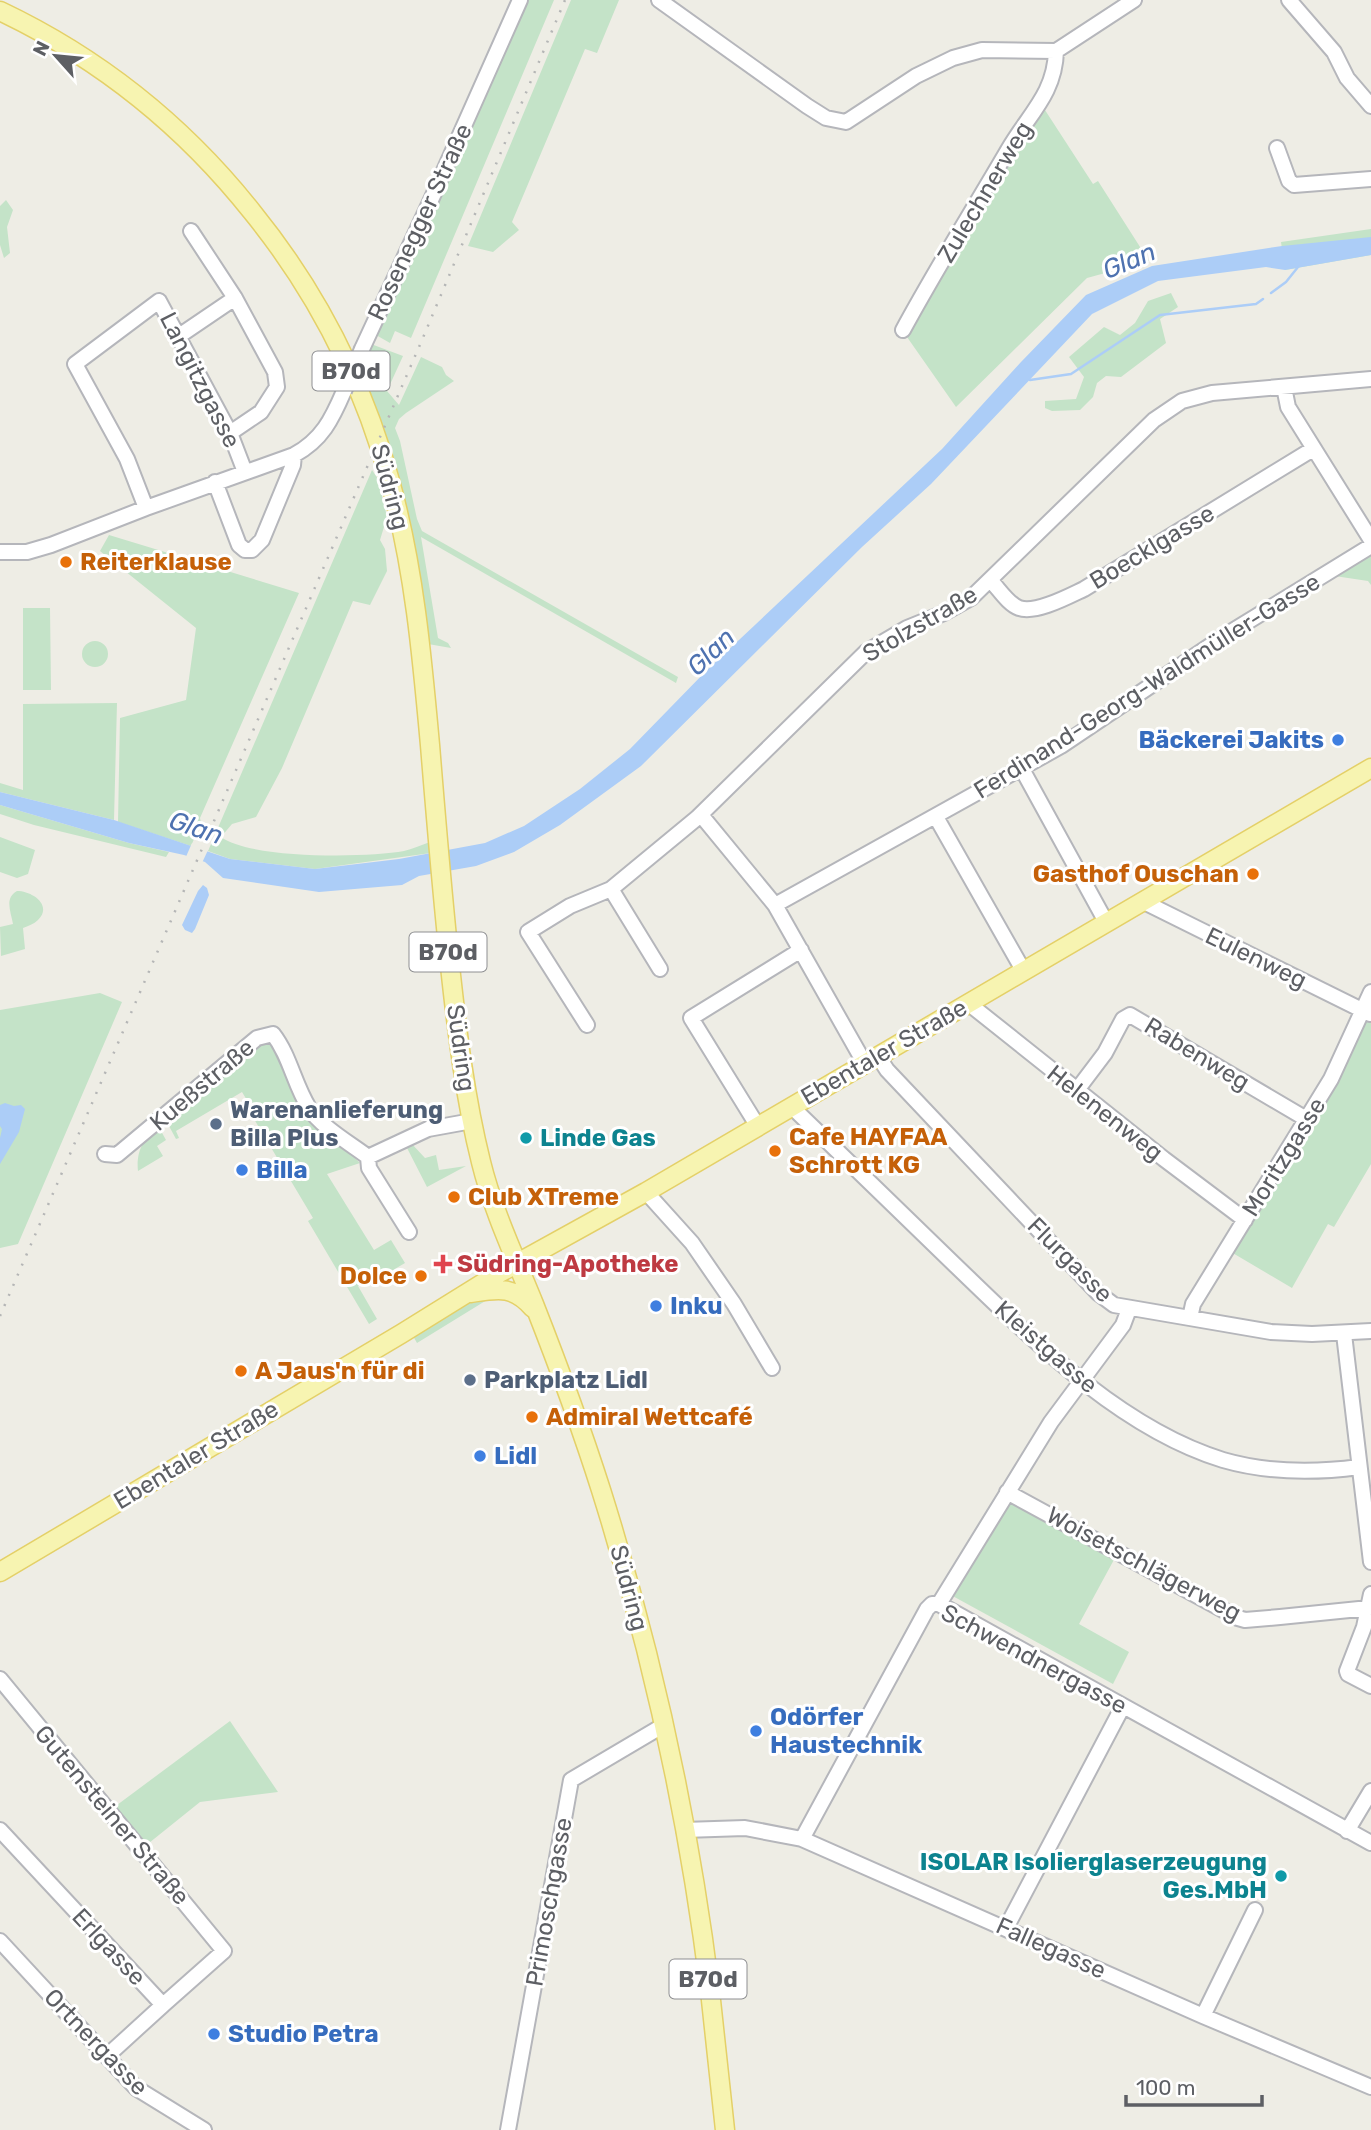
<svg xmlns="http://www.w3.org/2000/svg" width="1371" height="2130" font-family="Rubik,sans-serif">
	<style>
		.green { fill: #c4e3c8 }
		.water { fill: #accdf7 }
		.pier { fill: #eeede5 }
		.lines { fill: none; stroke-linecap: round; stroke-linejoin: round }
		.stream { stroke: #accdf7; stroke-width: 2.5 }
		.minor-casing { stroke: #b5b6bb; stroke-width: 18 }
		.major-casing { stroke: #e4d068; stroke-width: 21 }
		.minor { stroke: #fff; stroke-width: 14 }
		.major { stroke: #f7f4b1; stroke-width: 18 }
		.rail { stroke: #b5b6b6; stroke-width: 2.5; stroke-dasharray: 2 9; stroke-linecap: butt }
		.minor-bridge-casing { stroke: #b5b6bb; stroke-width: 18; stroke-linecap: butt }
		.minor-bridge { stroke: #fff; stroke-width: 14 }
		.food-dot { fill: #e8710a; stroke: #fff; stroke-width: 2.5 }
		.shop-dot { fill: #3f7fe0; stroke: #fff; stroke-width: 2.5 }
		.service-dot { fill: #5c6f8a; stroke: #fff; stroke-width: 2.5 }
		.culture-dot { fill: #0f9aa8; stroke: #fff; stroke-width: 2.5 }
		.health-dot { fill: #e0444e; stroke: #fff; stroke-width: 2.5 }
		.labels { text-anchor: middle; dominant-baseline: central; stroke-width: 6; stroke-linejoin: round; paint-order: stroke }
		.shield { fill: #fff; stroke: #8e8f92; stroke-width: 2 }
		.shield-label { font-size: 23px; font-weight: bold; fill: #5d5f64 }
		.street-label { font-size: 24px; fill: #5d5f64; stroke: #fff }
		.food-label { font-size: 24px; font-weight: bold; fill: #c56008; stroke: #fff; text-anchor: start }
		.shop-label { font-size: 24px; font-weight: bold; fill: #366cbe; stroke: #fff; text-anchor: start }
		.service-label { font-size: 24px; font-weight: bold; fill: #4e5e75; stroke: #fff; text-anchor: start }
		.culture-label { font-size: 24px; font-weight: bold; fill: #0d838f; stroke: #fff; text-anchor: start }
		.health-label { font-size: 24px; font-weight: bold; fill: #be3a42; stroke: #fff; text-anchor: start }
		.water-label { font-size: 26px; font-style: italic; fill: #4e72b0; stroke: #fff }
	</style>
	<rect width="100%" height="100%" fill="#eeede5"/>
	<path class="green" d="M524,0H554L411,338L395,331L390,343L376,335Z
		M571,0H619L597,53L585,49L512,222L519,230L493,252L468,246Z
		M1043,107L1093,184L1098,181L1149,261L1087,278L956,407L907,337L1015,148Z
		M6,200L13,210L7,227L10,253L4,258L0,245V206Z
		M1371,229V255L1285,270L1281,242Z
		M1171,293L1178,307L1160,319L1166,343L1121,377L1106,376L1097,383L1093,397L1080,410L1052,411L1045,408V401L1076,399L1084,377L1069,357L1104,327L1120,335L1135,323L1148,301Z
		M371,344L403,356L387,391L399,405L421,357L442,367L446,375L454,381L406,413L399,419L395,428L400,441L417,519L422,531L678,677L676,683L421,537L438,638L448,643L451,648L428,644L358,369Z
		M372,470L378,479L387,517L380,540L385,549L387,571L370,605L353,601L282,768L256,817L232,824L221,837C251,859 366,858 404,851C412,849 421,845 430,842L431,853L315,869L230,859L208,851Z
		M109,535L299,593L200,818L201,823L191,846L118,822L120,718L186,700L196,628L100,551Z
		M1371,551V585L1368,581L1328,575Z
		M23,608H50L51,690H23Z
		M82 654a13 13 0 1 1 26 0a13 13 0 1 1-26 0Z
		M117,703L114,820L0,792V783L23,790V704Z
		M0,805L129,843L169,852L166,857L34,825L0,814Z
		M0,837L35,850L28,874L17,878L0,872Z
		M17,891C32,891 53,905 38,920C34,924 28,926 23,928L25,949L1,956L0,927L13,924C11,912 4,898 17,891Z
		M100,993L122,1002L18,1244L0,1248V1010Z
		M1366,1015L1371,1017V1164L1334,1227L1328,1224L1292,1288L1231,1252Z
		M268,1040L274,1047L281,1050L305,1108L360,1163L327,1174L374,1250L391,1240L405,1263L366,1286L364,1282L358,1286L377,1319L369,1324L308,1221L313,1218L254,1119L257,1117L242,1092L176,1131L179,1138L176,1139L169,1126L172,1115L258,1041Z
		M161,1131L166,1140L157,1146L163,1156L138,1171C136,1155 142,1134 161,1131Z
		M411,1143L425,1158L436,1155L439,1170L466,1166L427,1187L406,1146Z
		M483,1294L495,1295L417,1343L413,1336Z
		M1009,1497L1116,1556L1079,1624L1129,1652L1113,1684L949,1594Z
		M230,1721L278,1792L200,1802L144,1847L113,1808Z"/>
	<path class="water" d="M1371,237V255L1285,270L1266,267L1158,281L1092,314L931,484L862,547L641,766L560,825L514,852L476,866L419,876L402,885L319,892L223,878L205,862L184,855L129,843L0,805V792L114,820L230,859L315,869L399,859L485,843L524,826L580,789L630,749L707,670L942,449L1021,362L1086,295L1152,266L1282,246Z
		M203,885L207,888L209,895L195,929L192,933L185,930L182,925L198,891Z
		M5,1103L14,1106L21,1105L25,1109L19,1132L0,1164V1138L2,1129L0,1126V1105Z"/>
	<path class="pier" d="M192,843L209,848L201,865L185,859Z"/>
	<g class="lines">
		<path class="stream" d="M1271,293L1286,282L1298,267
			M1030,380L1071,374L1160,315L1256,304L1263,299"/>
		<defs>
			<path id="minor" d="M659,0L807,106L826,118L846,122L916,76L953,58L982,50L1056,51L1134,0
				M1289,0L1334,52L1347,78L1371,106
				M1277,148L1289,181L1294,185L1371,179
				M191,231L235,298
				M903,330C936,269 973,210 1008,150C1028,115 1055,94 1056,51
				M179,336L235,298L275,372L277,387L261,412L230,433
				M362,349L431,200L520,0
				M1284,387L1288,407L1371,540
				M215,482L239,545L245,550H252L262,540L293,465L294,455
				M146,508L127,459L75,364L159,301L230,433L245,472
				M0,552H27L51,545L146,508L294,455C322,440 332,419 344,391
				M991,581C999,589 1008,604 1019,608C1036,614 1069,596 1084,589L1313,449
				M1022,769L1106,922
				M701,815L775,905L865,1064
				M936,817L1023,970
				M611,889L660,969
				M1142,901L1370,1014
				M775,905L1061,746L1226,635L1371,546
				M968,1003L1164,1159L1245,1220
				M587,1025L528,932L570,906L611,889L697,818L866,652L907,628L944,613L971,598L1154,420L1182,401L1212,393L1371,379
				M878,1056L887,1070L1098,1293L1114,1305L1271,1332L1312,1334L1371,1331
				M1077,1090L1105,1053L1123,1019L1130,1015L1308,1120
				M791,1106C846,1159 901,1212 955,1265C1031,1338 1119,1428 1223,1460C1268,1473 1314,1473 1359,1467
				M757,1125L691,1018L801,950
				M105,1154L117,1155L257,1038L273,1034C290,1056 294,1084 309,1108C320,1126 351,1144 368,1157L428,1129L472,1121
				M368,1157L369,1168L409,1232
				M646,1192L692,1243L734,1304L772,1368
				M1190,1318L1193,1304L1331,1079L1371,992
				M1344,1334L1371,1562
				M1007,1492L1238,1618L1245,1620L1280,1617L1369,1608
				M1371,1594L1364,1627L1347,1671L1348,1674L1371,1686
				M939,1604L1051,1422L1123,1325L1129,1309
				M0,1679L224,1951L163,2005L0,1830
				M684,1830L745,1828L802,1839L1203,2016L1371,2087
				M1347,1831L1371,1791
				M802,1839L927,1609L932,1604H939L1371,1843
				M1006,1928L1123,1706
				M0,1941L136,2088L204,2130
				M1203,2016L1255,1910
				M107,2056L163,2005
				M508,2130L571,1780L664,1725"/>
			<path id="major" d="M0,11C99,58 185,127 253,213C317,292 363,383 390,481C414,567 422,656 430,745C436,819 442,893 450,966C457,1031 465,1098 481,1162C493,1211 515,1257 534,1304C558,1365 581,1427 601,1490C652,1652 689,1822 710,1991C715,2037 720,2084 725,2130
				M470,1293C498,1289 513,1285 533,1308
				M0,1572L401,1334L496,1275L646,1192L1371,768"/>
		</defs>
		<use href="#minor" class="minor-casing"/>
		<use href="#major" class="major-casing"/>
		<use href="#minor" class="minor"/>
		<use href="#major" class="major"/>
		<path class="rail" d="M0,1316L422,340L565,0"/>
		<defs>
			<path id="minor-bridge" d="M344,391L362,349"/>
		</defs>
		<use href="#minor-bridge" class="minor-bridge-casing"/>
		<use href="#minor-bridge" class="minor-bridge"/>
	</g>
	<g class="food-dot">
		<circle cx="66" cy="562" r="7"/>
		<circle cx="1253" cy="874" r="7"/>
		<circle cx="775" cy="1151" r="7"/>
		<circle cx="454" cy="1197" r="7"/>
		<circle cx="421" cy="1276" r="7"/>
		<circle cx="241" cy="1371" r="7"/>
		<circle cx="532" cy="1417" r="7"/>
	</g>
	<g class="shop-dot">
		<circle cx="1338" cy="740" r="7"/>
		<circle cx="242" cy="1170" r="7"/>
		<circle cx="656" cy="1306" r="7"/>
		<circle cx="480" cy="1456" r="7"/>
		<circle cx="756" cy="1731" r="7"/>
		<circle cx="214" cy="2034" r="7"/>
	</g>
	<g class="service-dot">
		<circle cx="216" cy="1124" r="7"/>
		<circle cx="470" cy="1380" r="7"/>
	</g>
	<g class="culture-dot">
		<circle cx="526" cy="1138" r="7"/>
		<circle cx="1281" cy="1876" r="7"/>
	</g>
	<path class="health-dot" d="M439.5 1253.5h7v7h7v7h-7v7h-7v-7h-7v-7h7z"/>
	<g class="labels">
		<g class="shield">
			<rect x="312.5" y="351.5" width="77" height="39" rx="5"/>
			<rect x="409.5" y="932.5" width="77" height="39" rx="5"/>
			<rect x="669.5" y="1959.5" width="77" height="39" rx="5"/>
		</g>
		<g class="shield-label">
			<text x="351" y="371">B70d</text>
			<text x="448" y="952">B70d</text>
			<text x="708" y="1979">B70d</text>
		</g>
		<g class="street-label">
			<text transform="translate(985 192) rotate(-59)">Zulechnerweg</text>
			<text transform="translate(420 222) rotate(-65)">Rosenegger Straße</text>
			<text transform="translate(200 380) rotate(63)">Langitzgasse</text>
			<text transform="translate(390 487) rotate(75)">Südring</text>
			<text transform="translate(1152 547) rotate(-31)">Boecklgasse</text>
			<text transform="translate(920 624) rotate(-30)">Stolzstraße</text>
			<text transform="translate(1147 686) rotate(-32)">Ferdinand-Georg-Waldmüller-Gasse</text>
			<text transform="translate(1256 958) rotate(26)">Eulenweg</text>
			<text transform="translate(461 1048) rotate(82)">Südring</text>
			<text transform="translate(884 1052) rotate(-30)">Ebentaler Straße</text>
			<text transform="translate(1197 1054) rotate(31)">Rabenweg</text>
			<text transform="translate(202 1085) rotate(-40)">Kueßstraße</text>
			<text transform="translate(1105 1113) rotate(38)">Helenenweg</text>
			<text transform="translate(1284 1157) rotate(-58)">Moritzgasse</text>
			<text transform="translate(1070 1260) rotate(45)">Flurgasse</text>
			<text transform="translate(1046 1347) rotate(41)">Kleistgasse</text>
			<text transform="translate(196 1455) rotate(-31)">Ebentaler Straße</text>
			<text transform="translate(1144 1564) rotate(28)">Woisetschlägerweg</text>
			<text transform="translate(629 1588) rotate(75)">Südring</text>
			<text transform="translate(1034 1659) rotate(28)">Schwendnergasse</text>
			<text transform="translate(112 1815) rotate(50)">Gutensteiner Straße</text>
			<text transform="translate(549 1902) rotate(-80)">Primoschgasse</text>
			<text transform="translate(109 1947) rotate(47)">Erlgasse</text>
			<text transform="translate(1051 1948) rotate(24)">Fallegasse</text>
			<text transform="translate(96 2042) rotate(46)">Ortnergasse</text>
		</g>
		<g class="food-label">
			<text x="80" y="562">Reiterklause</text>
			<text x="1239" y="874" text-anchor="end">Gasthof Ouschan</text>
			<text x="789" y="1137">Cafe HAYFAA<tspan x="789" dy="28">Schrott KG</tspan></text>
			<text x="468" y="1197">Club XTreme</text>
			<text x="407" y="1276" text-anchor="end">Dolce</text>
			<text x="255" y="1371">A Jaus'n für di</text>
			<text x="546" y="1417">Admiral Wettcafé</text>
		</g>
		<g class="shop-label">
			<text x="1324" y="740" text-anchor="end">Bäckerei Jakits</text>
			<text x="256" y="1170">Billa</text>
			<text x="670" y="1306">Inku</text>
			<text x="494" y="1456">Lidl</text>
			<text x="770" y="1717">Odörfer<tspan x="770" dy="28">Haustechnik</tspan></text>
			<text x="228" y="2034">Studio Petra</text>
		</g>
		<g class="service-label">
			<text x="230" y="1110">Warenanlieferung<tspan x="230" dy="28">Billa Plus</tspan></text>
			<text x="484" y="1380">Parkplatz Lidl</text>
		</g>
		<g class="culture-label">
			<text x="540" y="1138">Linde Gas</text>
			<text x="1267" y="1862" text-anchor="end">ISOLAR Isolierglaserzeugung<tspan x="1267" dy="28">Ges.MbH</tspan></text>
		</g>
		<g class="health-label">
			<text x="457" y="1264">Südring-Apotheke</text>
		</g>
		<g class="water-label">
			<text transform="translate(1129 261) rotate(-23)">Glan</text>
			<text transform="translate(711 652) rotate(-44)">Glan</text>
			<text transform="translate(196 828) rotate(18)">Glan</text>
		</g>
	</g>
	<g transform="translate(56 56) rotate(297)" stroke="#ffffff" stroke-width="5" paint-order="stroke">
	<path d="M0-5L12 26L0 18L-12 26Z" fill="#5d5f64"/>
	<text y="-10" font-size="19" font-weight="bold" text-anchor="middle" fill="#5d5f64">N</text>
	</g>
	<path d="M1126 2095v10h136v-10" fill="none" stroke="#5d5f64" stroke-width="3.5"/>
	<text x="1136" y="2095" font-size="21" fill="#5d5f64" stroke="#ffffff" stroke-width="5" paint-order="stroke">100 m</text>
</svg>
